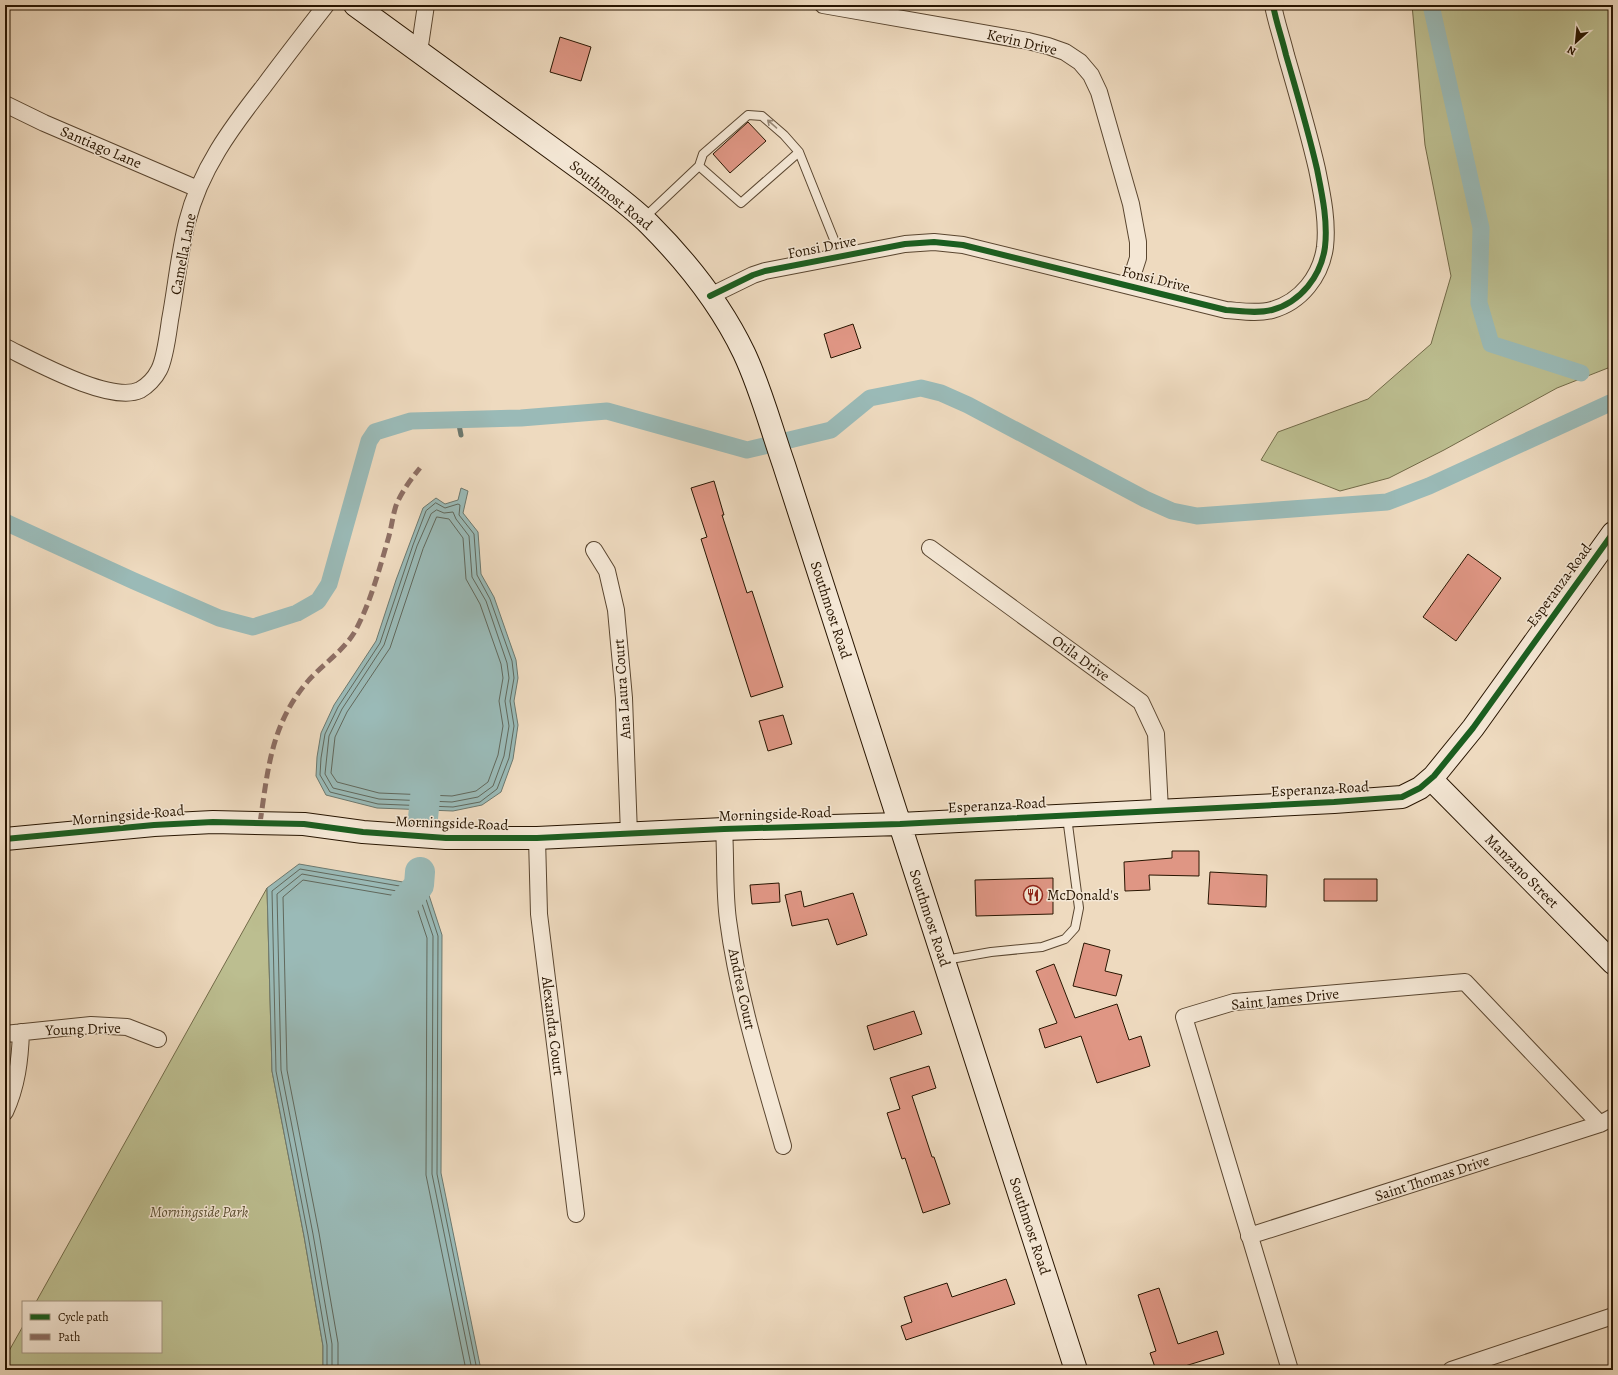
<svg xmlns="http://www.w3.org/2000/svg" width="1618" height="1375" font-family="Alegreya,serif">
	<style>
		.green { fill: #bcbe90; stroke: #726a48 }
		.water { fill: #9abab7; stroke: #6c786e }
		.lines { fill: none; stroke-linecap: round; stroke-linejoin: round }
		.shore { stroke: #61685c; stroke-width: 1 }
		.stream { stroke: #6c786e; stroke-width: 5 }
		.canal { stroke: #9abab7; stroke-width: 17 }
		.river { stroke: #9abab7; stroke-width: 30 }
		.building { fill: #df9684; stroke: #281501 }
		.lane-casing { stroke: #5a4630; stroke-width: 10 }
		.street-casing { stroke: #5a4630; stroke-width: 18 }
		.secondary-casing { stroke: #281501; stroke-width: 24 }
		.lane { stroke: #f4e7d5; stroke-width: 8 }
		.street { stroke: #f4e7d5; stroke-width: 16 }
		.secondary { stroke: #f4e7d5; stroke-width: 22 }
		.quiet { stroke: #8d6e63; stroke-width: 5; stroke-dasharray: 10 5; stroke-linecap: butt }
		.cycleway-casing { stroke: #f4e7d5; stroke-width: 8 }
		.cycleway { stroke: #1b5e20; stroke-width: 6 }
		.oneway { stroke: #988876 }
		.labels { text-anchor: middle; dominant-baseline: central; stroke-width: 3; stroke-linejoin: round; paint-order: stroke }
		.street-label { font-size: 15px; fill: #281501; stroke: #f4e7d5 }
		.poi-label { font-size: 15px; fill: #281501; stroke: #f4e7d5; text-anchor: start }
		.park-label { font-size: 15px; font-style: italic; fill: #5c5033; stroke: #f4e7d5 }
	</style>
	<rect width="100%" height="100%" fill="#eedabf"/>
	<filter id="stains"><feTurbulence type="fractalNoise" baseFrequency=".005" numOctaves="4"/><feColorMatrix values="0 0 0 0 .2 0 0 0 0 .09 0 0 0 0 .02 0 0 0 .5 -.17"/></filter>
	<radialGradient id="worn" r=".72"><stop offset=".6" stop-color="#630" stop-opacity="0"/><stop offset="1" stop-color="#630" stop-opacity=".3"/></radialGradient>
	<path class="green" d="M1412,5H1613V366L1557,388L1444,450L1389,478L1340,491L1261,460L1278,432L1368,399L1431,344L1451,276L1425,145Z
		M267,888L272,1071L304,1236L323,1346V1370H5V1358L23,1326V1352H161V1302H36Z"/>
	<path class="water" d="M461,488L468,491L463,513L478,532L481,574L494,597L516,660L518,678L514,701L518,725L513,759L501,792L482,805L453,811L377,808L326,795L316,776L317,757L321,733L334,705L376,641L396,580L423,508L436,498L445,504L458,500Z
		M299,864L426,886L442,935L441,1173L481,1370H323V1346L304,1236L272,1071L267,888Z"/>
	<g class="lines">
		<path class="shore" d="M436,503L445,508L458,504L460,505L459,515L474,534L477,575L490,599L512,661L514,678L510,701L514,726L509,758L497,789L480,802L453,807L378,804L330,792L320,775L321,758L325,734L338,707L380,643L413,545L426,511Z
			M437,510L444,513L453,512L456,519L469,536L472,577L486,601L507,663L509,678L505,701L509,726L504,756L493,786L478,797L452,802L379,799L333,788L325,774L329,736L342,709L384,645L417,546L431,514Z
			M437,517L449,519L463,538L466,579L480,604L501,664L503,678L499,701L503,726L498,755L488,782L476,791L452,796L379,793L337,782L331,773L335,737L347,712L390,648L423,549Z
			M327,1370V1345L308,1235L276,1071L272,891L300,869L423,890L438,936L437,1174L477,1370
			M332,1370V1344L313,1234L281,1070L277,894L302,874L419,895L433,936L432,1174L472,1370
			M338,1370V1343L319,1233L287,1070L283,897L303,880L414,899L427,938L426,1175L466,1370"/>
		<path class="stream" d="M458,420L461,435"/>
		<path class="canal" d="M1431,5L1481,228L1479,303L1491,344L1581,373
			M5,522L134,581L219,618L253,627L297,613L318,601L329,584L369,441L375,432L411,421L521,418L607,411L747,450L831,430L870,398L921,388L941,393L968,405L1145,499L1172,511L1197,516L1387,502L1429,486L1610,403H1613"/>
		<path class="river" d="M423,818L428,768
			M394,916L419,885L420,872"/>
	</g>
	<path class="building" d="M560,37L591,47L581,81L550,72Z
		M748,122L766,141L730,173L713,154Z
		M853,324L861,348L831,358L824,334Z
		M714,481L724,515H722L747,593L752,591L783,687L751,697L701,539L707,537L691,488Z
		M1468,554L1501,578L1456,641L1423,617Z
		M783,715L792,744L768,751L759,721Z
		M1172,851H1199V876L1149,875L1150,890L1125,891L1124,862L1172,858Z
		M1210,872L1267,875L1266,907L1208,904Z
		M1053,878V914L976,916L975,880Z
		M1324,879H1377V901H1324Z
		M779,883L780,902L752,904L750,885Z
		M801,891L804,907L853,893L867,935L837,945L828,919L792,926L785,895Z
		M1084,943L1110,950L1105,971L1122,975L1116,996L1073,986Z
		M1054,964L1075,1018L1117,1004L1129,1040L1141,1036L1150,1066L1097,1083L1081,1036L1045,1048L1039,1029L1057,1023L1036,971Z
		M914,1011L922,1034L874,1050L867,1026Z
		M929,1066L936,1088L912,1096L932,1157H934L950,1204L923,1213L905,1158L902,1159L887,1113L900,1109L890,1078Z
		M1006,1279L1015,1304L906,1340L901,1326L912,1322L904,1297L947,1283L952,1297Z
		M1159,1288L1178,1344L1217,1331L1224,1354L1185,1366L1186,1370H1156L1150,1353L1156,1351L1138,1295Z"/>
	<g class="lines">
		<defs>
			<path id="lane" d="M699,166L703,154L748,115L762,116L784,135L799,152
				M644,218L699,166L741,203L799,152L841,257
				M945,960L991,952L1042,947L1065,939L1075,928L1079,908L1067,817"/>
			<path id="street" d="M823,5L1028,41L1048,46L1065,52L1080,62L1091,75L1099,92L1131,204L1138,242V258L1129,286
				M419,52L426,5
				M5,104L44,123L198,189
				M710,296L753,275L765,271L905,244L934,242L963,245L1226,310C1241,311 1257,314 1272,310C1301,302 1321,276 1325,247C1328,221 1322,194 1317,169C1308,130 1297,93 1286,55C1282,38 1276,22 1273,5
				M5,347C34,361 111,404 140,390C147,386 155,378 159,370C165,359 168,334 170,320C176,288 179,254 187,222C200,170 231,128 264,86C284,59 305,32 326,5
				M930,548L1141,702L1156,734L1160,810
				M594,550L607,571L616,610L624,698L629,834
				M724,829C726,859 724,890 728,920C738,997 762,1072 783,1146
				M537,838L539,914L576,1214
				M5,1034L91,1025L127,1027L158,1039
				M5,1112C17,1086 20,1060 21,1032
				M1249,1236L1600,1124L1613,1117
				M1290,1370L1184,1017L1234,1002L1465,982L1600,1124
				M1451,1370L1613,1316"/>
			<path id="secondary" d="M355,5L590,176C610,191 631,206 649,224C686,261 721,305 744,353C761,389 771,428 784,465L1076,1370
				M1431,779L1613,963
				M5,839L154,825L213,822L304,824L363,832L446,838H537L724,829L900,824L1334,802L1402,797L1420,788L1434,776L1473,728L1613,533"/>
		</defs>
		<use href="#lane" class="lane-casing"/>
		<use href="#street" class="street-casing"/>
		<use href="#secondary" class="secondary-casing"/>
		<use href="#lane" class="lane"/>
		<use href="#street" class="street"/>
		<use href="#secondary" class="secondary"/>
		<path class="quiet" d="M260,823C268,769 271,724 308,681C322,665 343,651 354,633C370,605 380,567 389,536C392,525 393,513 397,503C403,490 411,479 420,468"/>
		<defs>
			<path id="cycleway" d="M710,296L753,275L765,271L905,244L934,242L963,245L1226,310C1241,311 1257,314 1272,310C1301,302 1321,276 1325,247C1328,221 1322,194 1317,169C1308,130 1297,93 1286,55C1282,38 1276,22 1273,5
				M5,839L154,825L213,822L304,824L363,832L446,838H537L724,829L900,824L1334,802L1402,797L1420,788L1434,776L1473,728L1613,533"/>
		</defs>
		<use href="#cycleway" class="cycleway-casing"/>
		<use href="#cycleway" class="cycleway"/>
	</g>
	<defs><path id="oneway-shaft" d="M-6 0H5M1.5-3L5.5 0L1.5 3" fill="none" stroke-width="1.6" stroke-linecap="round" stroke-linejoin="round"/></defs>
	<use class="oneway" href="#oneway-shaft" transform="translate(772 124) rotate(-139)"/>
	<defs>
		<symbol id="restaurant-ring" viewBox="-11 -11 22 22"><circle r="9.5" fill="#f4e7d5" stroke="#8f2418" stroke-width="1.5"/><path d="M-5-6h1v4h1v-4h1v4h1v-4h1v5L-1.5 .5V6h-2V.5L-5-1ZM5-6V6H3V1.5H1.5Q1.5-4 5-6Z" fill="#8f2418"/></symbol>
	</defs>
	<g fill-rule="evenodd">
		<use href="#restaurant-ring" x="1022" y="884" width="22" height="22"/>
	</g>
	<g class="labels">
		<g class="street-label">
			<text transform="translate(1022 42) rotate(13)">Kevin Drive</text>
			<text transform="translate(101 147) rotate(23)">Santiago Lane</text>
			<text transform="translate(611 195) rotate(39)">Southmost Road</text>
			<text transform="translate(822 247) rotate(-11)">Fonsi Drive</text>
			<text transform="translate(183 254) rotate(-79)">Camella Lane</text>
			<text transform="translate(1156 279) rotate(14)">Fonsi Drive</text>
			<text transform="translate(1559 585) rotate(-54)">Esperanza Road</text>
			<text transform="translate(831 610) rotate(72)">Southmost Road</text>
			<text transform="translate(1081 658) rotate(36)">Otila Drive</text>
			<text transform="translate(622 689) rotate(-94)">Ana Laura Court</text>
			<text transform="translate(1320 789) rotate(-3)">Esperanza Road</text>
			<text transform="translate(997 805) rotate(-3)">Esperanza Road</text>
			<text transform="translate(775 814) rotate(-2)">Morningside Road</text>
			<text transform="translate(128 815) rotate(-5)">Morningside Road</text>
			<text transform="translate(452 823) rotate(2)">Morningside Road</text>
			<text transform="translate(1522 871) rotate(45)">Manzano Street</text>
			<text transform="translate(930 918) rotate(72)">Southmost Road</text>
			<text transform="translate(742 989) rotate(78)">Andrea Court</text>
			<text transform="translate(1285 999) rotate(-6)">Saint James Drive</text>
			<text transform="translate(553 1026) rotate(83)">Alexandra Court</text>
			<text transform="translate(83 1029) rotate(-2)">Young Drive</text>
			<text transform="translate(1432 1178) rotate(-18)">Saint Thomas Drive</text>
			<text transform="translate(1030 1226) rotate(72)">Southmost Road</text>
		</g>
		<g class="poi-label">
			<text x="1047" y="895">McDonald's</text>
		</g>
		<g class="park-label">
			<text x="199" y="1212">Morningside Park</text>
		</g>
	</g>
	<rect width="1618" height="1375" fill="none" stroke="#eedabf" stroke-width="20"/>
	<rect x="6" y="6" width="1606" height="1363" fill="none" stroke="#281501" stroke-width="2"/>
	<rect x="10" y="10" width="1598" height="1355" fill="none" stroke="#281501"/>
	<rect x="22" y="1301" width="140" height="52" fill="#f4e7d5" stroke="#a29380"/>
	<rect x="30" y="1314" width="20" height="6" fill="#1b5e20" stroke="#a29380"/>
	<text x="58" y="1321" font-size="12" fill="#281501">Cycle path</text>
	<rect x="30" y="1334" width="20" height="6" fill="#8d6e63" stroke="#a29380"/>
	<text x="58" y="1341" font-size="12" fill="#281501">Path</text>
	<g transform="translate(1576 42) rotate(207)" stroke="#f4e7d5" stroke-width="3" paint-order="stroke">
	<path d="M0-3L7 15L0 10L-7 15Z" fill="#281501"/>
	<text y="-6" font-size="11" font-weight="bold" text-anchor="middle" fill="#281501">N</text>
	</g>
	<rect width="100%" height="100%" filter="url(#stains)"/>
	<rect width="100%" height="100%" fill="url(#worn)"/>
</svg>
